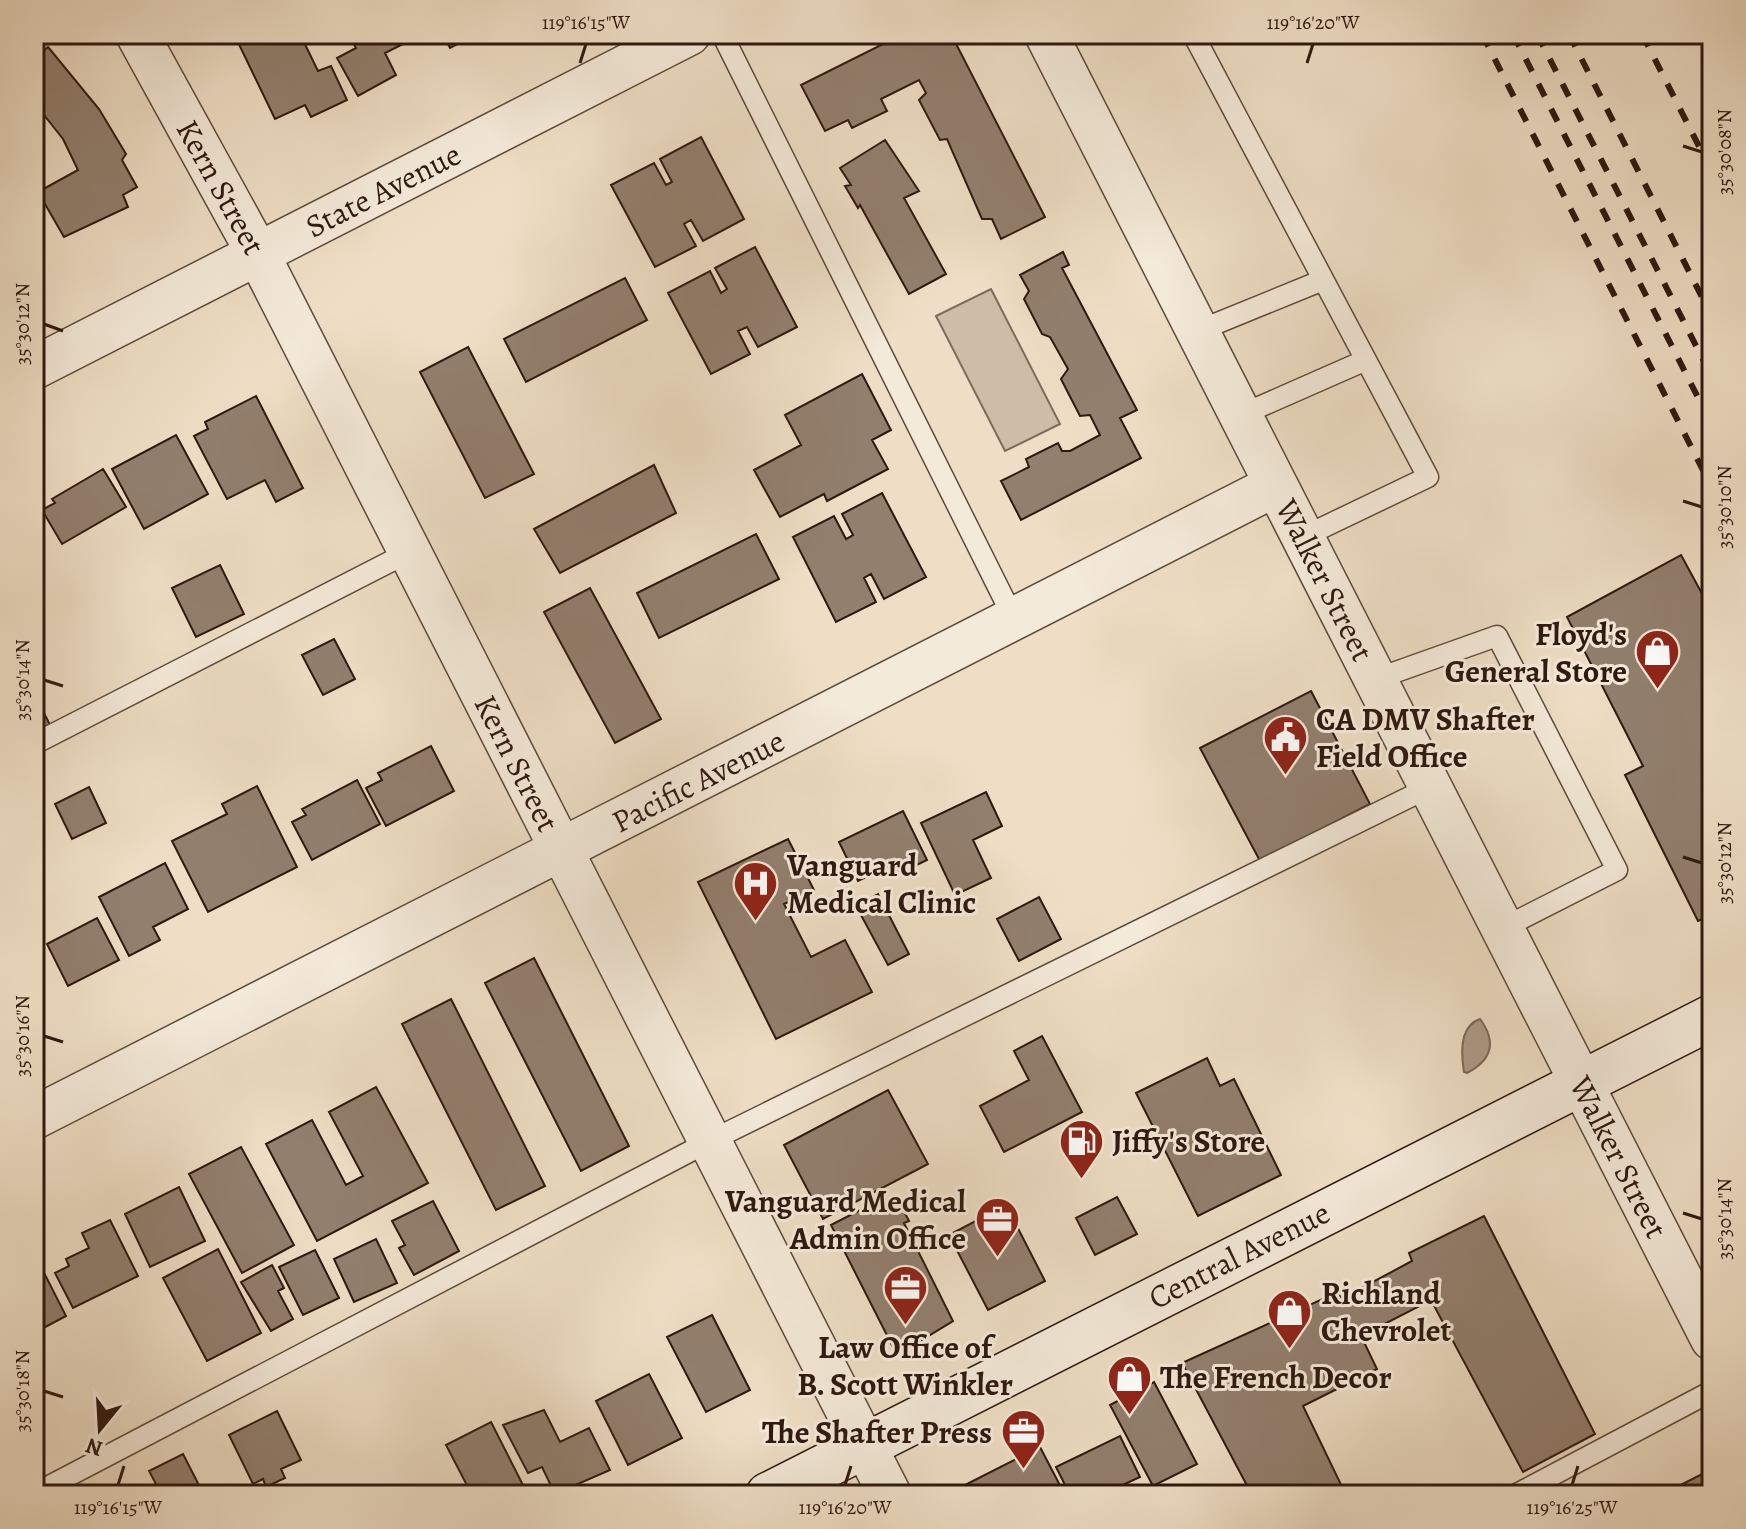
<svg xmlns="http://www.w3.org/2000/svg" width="1746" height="1529" font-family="Alegreya,serif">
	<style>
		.green { fill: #cdbca6; stroke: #7e6a5b; stroke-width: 2 }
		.water { fill: #ad9b87; stroke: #7a6757; stroke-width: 2 }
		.building { fill: #927f6e; stroke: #2e1810; stroke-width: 2 }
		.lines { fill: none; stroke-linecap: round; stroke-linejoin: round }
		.lane-casing { stroke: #5e4a3d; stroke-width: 23 }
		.street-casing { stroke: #5e4a3d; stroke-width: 45 }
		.secondary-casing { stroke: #2e1810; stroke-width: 47 }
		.lane { stroke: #f4ead9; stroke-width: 20 }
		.street { stroke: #f4ead9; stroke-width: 42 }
		.secondary { stroke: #f4ead9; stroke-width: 44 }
		.rail { stroke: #2e1810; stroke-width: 6; stroke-dasharray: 14 14; stroke-linecap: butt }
		.ticks { fill: none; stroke: #2e1810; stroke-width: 3 }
		.labels { text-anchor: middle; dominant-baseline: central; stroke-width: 6; stroke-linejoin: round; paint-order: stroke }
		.street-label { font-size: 32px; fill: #2e1810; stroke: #f4ead9 }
		.poi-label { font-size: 32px; font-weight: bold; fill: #2e1810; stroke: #f4ead9; text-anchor: start }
		.neatline { fill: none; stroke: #2e1810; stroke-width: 3 }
		.ticks-label { font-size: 20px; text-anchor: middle; fill: #2e1810 }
	</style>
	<rect width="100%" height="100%" fill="#eedec5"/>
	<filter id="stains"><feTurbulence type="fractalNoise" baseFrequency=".0025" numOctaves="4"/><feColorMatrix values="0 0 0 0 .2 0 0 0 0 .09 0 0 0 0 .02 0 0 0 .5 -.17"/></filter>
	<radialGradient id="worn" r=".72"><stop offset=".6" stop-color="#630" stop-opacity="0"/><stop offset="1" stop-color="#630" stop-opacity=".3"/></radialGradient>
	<path class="green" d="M991,289L1060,424L1005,451L936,316Z"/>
	<path class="water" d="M1480,1019C1497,1042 1492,1060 1467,1073L1464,1072C1461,1054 1459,1026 1480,1019Z"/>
	<path class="building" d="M234,34H300L318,71L331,66L347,100L311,117L305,105L275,119Z
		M348,34H408L411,40L385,53L396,75L358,96L337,58L356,48Z
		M443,34H477L450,48Z
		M903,34H951L1045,217L1001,239L992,219H982L947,139L940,140L919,100L926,93L919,80L881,99L887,111L852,128L848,120L825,131L801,85Z
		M48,47L99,109L126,154L122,160L137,187L123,195L128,207L64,237L38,192L78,170L63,139L40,110L34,113V59Z
		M701,137L744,219L703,241L691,220L684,224L696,246L655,267L611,185L654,163L666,185L672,182L660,159Z
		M885,140L919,191L904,198L946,274L909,294L860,205L858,208L845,186L851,185L840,168Z
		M755,247L797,327L758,347L747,327L738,331L750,354L711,374L668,293L710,271L721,293L727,289L715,268Z
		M1063,252L1069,265L1062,268L1137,410L1120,418L1141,458L1021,520L1001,481L1029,467L1026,459L1058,443L1062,451H1070L1100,435L1090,415L1080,416L1061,379L1068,369L1050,337L1042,334L1024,299L1029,291L1020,275Z
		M625,278L647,320L526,382L504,339Z
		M468,347L534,474L485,498L420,372Z
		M862,374L891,430L872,440L888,469L827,501L824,494L780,517L754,470L801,445L785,415Z
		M256,396L303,488L276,502L265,480L227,499L194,436L208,429L205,422Z
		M176,435L208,494L144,529L112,469Z
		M654,465L676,513L560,573L534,529Z
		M103,469L126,507L62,544L42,510L55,503L52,499Z
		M882,493L926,577L884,599L871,574L864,578L876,602L836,622L793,537L834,516L846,539L853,535L842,514Z
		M756,534L779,579L659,638L637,593Z
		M1681,555L1712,612V915L1698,921L1625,775L1643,766L1567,617Z
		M220,565L244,614L196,637L172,588Z
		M590,588L661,719L615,743L544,612Z
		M334,639L355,679L323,695L302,655Z
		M1311,691L1370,804L1260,861L1200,748Z
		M34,693L51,727L34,735Z
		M431,746L454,791L386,826L366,788L382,780L378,773Z
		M357,780L380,824L312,860L292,822L306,815L302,809Z
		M257,786L297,867L208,912L172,841L227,814L222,804Z
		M89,787L106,823L72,839L55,804Z
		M986,792L1002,826L973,840L991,878L955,895L921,823Z
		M903,811L927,860L900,873L895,863L858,881L839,842Z
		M788,839L814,890L784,904L811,957L845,940L872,992L776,1039L698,882Z
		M165,863L188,909L153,927L160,940L129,956L99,897Z
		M878,894L909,954L888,965L856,906Z
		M1039,897L1061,939L1019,961L997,919Z
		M97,918L119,960L68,986L47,944Z
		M534,958L629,1146L581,1171L485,983Z
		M451,999L545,1186L496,1210L402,1024Z
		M1042,1036L1082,1112L1004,1152L980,1106L1029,1080L1014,1051Z
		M1207,1058L1220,1086L1234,1079L1281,1175L1198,1216L1136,1093Z
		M376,1087L428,1183L317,1241L266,1144L312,1120L346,1185L363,1176L329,1112Z
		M888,1090L928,1164L823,1219L784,1145Z
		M241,1147L294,1245L242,1273L189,1174Z
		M179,1187L205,1241L150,1267L125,1214Z
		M1117,1197L1137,1234L1095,1255L1076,1218Z
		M898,1200L909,1221L904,1223L953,1321L897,1355L831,1225L864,1208L870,1214Z
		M433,1201L459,1251L414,1275L399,1248L405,1245L392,1221Z
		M1006,1205L1045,1281L988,1310L949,1235Z
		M1484,1216L1595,1434L1523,1472L1431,1300L1361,1336L1377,1369L1303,1406L1346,1495H1252L1182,1363L1338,1292L1341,1299L1412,1261L1409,1253Z
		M110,1220L138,1276L73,1308L55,1273L69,1266L66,1259L89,1248L82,1233Z
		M376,1239L397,1283L354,1302L334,1259Z
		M218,1249L261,1333L207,1361L163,1278Z
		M315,1250L339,1298L303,1315L279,1267Z
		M35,1255L66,1316L34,1333V1256Z
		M272,1265L284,1288L278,1291L293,1319L271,1331L241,1282Z
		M712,1315L750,1390L706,1412L667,1337Z
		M649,1374L682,1438L628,1465L596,1401Z
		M1154,1382L1197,1464L1153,1486L1110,1405Z
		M544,1410L560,1442L589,1428L610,1470L555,1494L542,1467L528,1473L503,1425Z
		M277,1411L301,1460L281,1469L285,1478L266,1487L263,1479L253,1484L229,1435Z
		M491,1422L528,1495H472L446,1445Z
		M1120,1436L1140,1477L1114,1489L1117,1495H1070L1056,1467Z
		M1040,1447L1065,1495H970L965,1485Z
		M183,1454L204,1495H135L156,1484L149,1471Z
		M1708,1471L1712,1495H1661Z"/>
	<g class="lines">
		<defs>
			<path id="lane" d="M722,34L1015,621
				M1193,34L1428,477L1303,537
				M1198,331L1323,280
				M1241,415L1366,360
				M1376,679L1497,636L1617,870L1503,928
				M34,744L409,552
				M34,1494L710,1141L1430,787
				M1515,1495L1712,1391"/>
			<path id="street" d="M137,34L258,254L890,1495
				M1046,34L1712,1339
				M34,368L689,34
				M34,1118L1276,485"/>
			<path id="secondary" d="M768,1495L1712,1017"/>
		</defs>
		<use href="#lane" class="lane-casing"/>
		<use href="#street" class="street-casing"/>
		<use href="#secondary" class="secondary-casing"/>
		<use href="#lane" class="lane"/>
		<use href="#street" class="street"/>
		<use href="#secondary" class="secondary"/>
		<path class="rail" d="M1482,34L1712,488
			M1513,34L1712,425
			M1537,34L1712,377
			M1569,34L1712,317
			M1642,34L1712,172"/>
	</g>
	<path class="ticks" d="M580,63L586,44M1307,63L1313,44M1683,146L1702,152M44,324L63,331M1683,501L1702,507M44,680L63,686M1683,857L1702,863M44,1036L63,1042M1683,1213L1702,1219M44,1391L63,1397M118,1485L124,1466M845,1485L851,1466M1572,1485L1578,1466"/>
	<defs>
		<symbol id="shop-pin" viewBox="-11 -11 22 30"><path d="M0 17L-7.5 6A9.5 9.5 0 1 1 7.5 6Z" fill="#8f2418" stroke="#f4ead9"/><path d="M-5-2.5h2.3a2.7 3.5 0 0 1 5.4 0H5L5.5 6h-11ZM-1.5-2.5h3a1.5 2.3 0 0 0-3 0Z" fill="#fff"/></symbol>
		<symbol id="civic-pin" viewBox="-11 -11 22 30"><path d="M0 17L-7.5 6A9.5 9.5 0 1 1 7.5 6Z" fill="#8f2418" stroke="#f4ead9"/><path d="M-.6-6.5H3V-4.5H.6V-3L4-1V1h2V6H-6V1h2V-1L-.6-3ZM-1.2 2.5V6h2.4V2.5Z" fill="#fff"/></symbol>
		<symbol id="hospital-pin" viewBox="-11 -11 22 30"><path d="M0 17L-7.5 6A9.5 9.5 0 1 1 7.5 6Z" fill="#8f2418" stroke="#f4ead9"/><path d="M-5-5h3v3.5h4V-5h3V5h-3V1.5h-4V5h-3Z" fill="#fff"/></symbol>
		<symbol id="fuel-pin" viewBox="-11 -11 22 30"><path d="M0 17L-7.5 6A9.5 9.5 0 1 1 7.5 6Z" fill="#8f2418" stroke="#f4ead9"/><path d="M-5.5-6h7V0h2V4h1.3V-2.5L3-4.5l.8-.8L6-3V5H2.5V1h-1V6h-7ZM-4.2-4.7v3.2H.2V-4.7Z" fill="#fff"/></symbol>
		<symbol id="office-pin" viewBox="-11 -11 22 30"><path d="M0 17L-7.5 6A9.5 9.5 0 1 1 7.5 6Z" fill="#8f2418" stroke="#f4ead9"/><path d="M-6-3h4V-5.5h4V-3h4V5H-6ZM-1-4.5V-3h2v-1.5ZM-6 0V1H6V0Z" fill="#fff"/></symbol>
	</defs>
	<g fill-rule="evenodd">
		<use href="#shop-pin" x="1632" y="626" width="51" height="69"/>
		<use href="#civic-pin" x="1260" y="712" width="51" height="69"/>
		<use href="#hospital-pin" x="730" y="858" width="51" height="69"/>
		<use href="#fuel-pin" x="1056" y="1116" width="51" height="69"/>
		<use href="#office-pin" x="972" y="1194" width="51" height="69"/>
		<use href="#office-pin" x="880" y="1262" width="51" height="69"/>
		<use href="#shop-pin" x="1264" y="1286" width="51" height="69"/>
		<use href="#shop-pin" x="1104" y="1352" width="51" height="69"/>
		<use href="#office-pin" x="998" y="1406" width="51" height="69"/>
	</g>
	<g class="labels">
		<g class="street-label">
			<text transform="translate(221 187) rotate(61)">Kern Street</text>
			<text transform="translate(383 190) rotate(-27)">State Avenue</text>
			<text transform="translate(1325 580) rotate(63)">Walker Street</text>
			<text transform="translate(517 763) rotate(63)">Kern Street</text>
			<text transform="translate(698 781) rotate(-27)">Pacific Avenue</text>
			<text transform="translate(1619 1157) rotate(63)">Walker Street</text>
			<text transform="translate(1239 1255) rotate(-27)">Central Avenue</text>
		</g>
		<g class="poi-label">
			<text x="1627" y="634" text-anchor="end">Floyd's<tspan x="1627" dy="37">General Store</tspan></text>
			<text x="1316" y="719">CA DMV Shafter<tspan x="1316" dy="37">Field Office</tspan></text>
			<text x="787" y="865">Vanguard<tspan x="787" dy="37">Medical Clinic</tspan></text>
			<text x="1112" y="1141">Jiffy's Store</text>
			<text x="966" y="1201" text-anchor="end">Vanguard Medical<tspan x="966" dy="37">Admin Office</tspan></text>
			<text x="1321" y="1293">Richland<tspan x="1321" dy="37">Chevrolet</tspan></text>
			<text x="905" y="1347" text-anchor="middle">Law Office of<tspan x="905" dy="37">B. Scott Winkler</tspan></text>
			<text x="1160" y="1377">The French Decor</text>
			<text x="992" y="1432" text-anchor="end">The Shafter Press</text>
		</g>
	</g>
	<rect width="1746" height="1529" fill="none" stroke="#eedec5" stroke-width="88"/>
	<g transform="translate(100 1429) rotate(198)" stroke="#f4ead9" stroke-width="6" paint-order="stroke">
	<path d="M0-6L14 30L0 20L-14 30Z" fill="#2e1810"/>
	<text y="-12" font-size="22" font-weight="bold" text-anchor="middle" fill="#2e1810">N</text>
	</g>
	<rect x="44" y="44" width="1658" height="1441" class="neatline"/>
	<g class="ticks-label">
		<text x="586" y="29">119°16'15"W</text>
		<text x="1313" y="29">119°16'20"W</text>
		<text transform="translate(1724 152) rotate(-90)" y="7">35°30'08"N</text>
		<text transform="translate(22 324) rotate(-90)" y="7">35°30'12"N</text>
		<text transform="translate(1724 507) rotate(-90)" y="7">35°30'10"N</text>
		<text transform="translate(22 680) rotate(-90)" y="7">35°30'14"N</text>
		<text transform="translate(1724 863) rotate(-90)" y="7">35°30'12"N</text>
		<text transform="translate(22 1036) rotate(-90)" y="7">35°30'16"N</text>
		<text transform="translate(1724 1219) rotate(-90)" y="7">35°30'14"N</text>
		<text transform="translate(22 1391) rotate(-90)" y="7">35°30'18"N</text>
		<text x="118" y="1514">119°16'15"W</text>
		<text x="845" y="1514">119°16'20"W</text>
		<text x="1572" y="1514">119°16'25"W</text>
	</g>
	<rect width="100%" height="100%" filter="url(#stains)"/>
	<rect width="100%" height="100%" fill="url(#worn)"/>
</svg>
